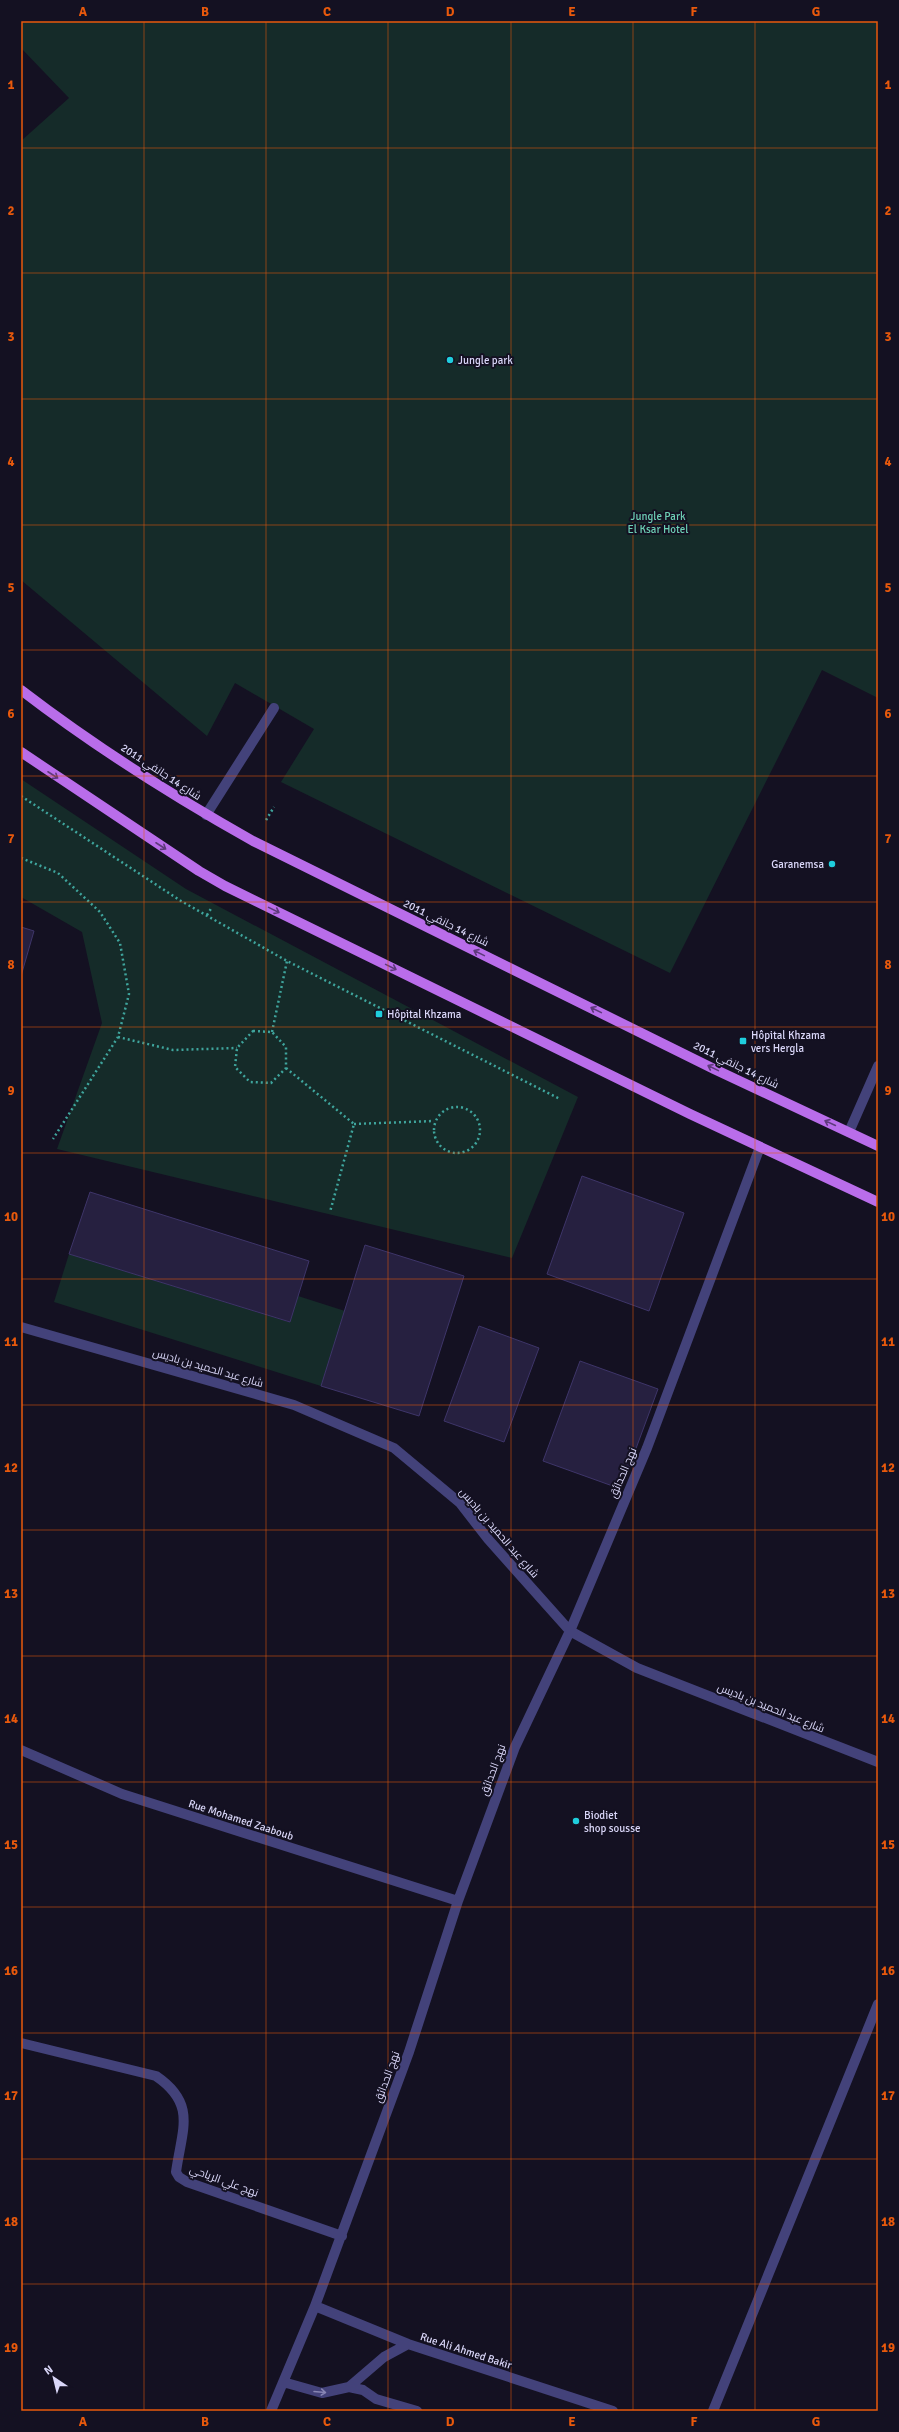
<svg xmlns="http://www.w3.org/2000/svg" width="899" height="2432" font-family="Signika,Cairo,sans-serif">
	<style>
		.green { fill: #152b29 }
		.building { fill: #262040; stroke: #3e3569 }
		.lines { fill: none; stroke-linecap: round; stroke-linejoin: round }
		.path { stroke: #3fa59d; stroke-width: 2.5; stroke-dasharray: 2 3; stroke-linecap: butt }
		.minor { stroke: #43427a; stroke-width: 10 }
		.major { stroke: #b96dea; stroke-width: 10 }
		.oneway { stroke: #5e3a7c }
		.oneway2 { stroke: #8785b3 }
		.grid { fill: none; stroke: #e8590c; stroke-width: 1; stroke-opacity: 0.55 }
		.poi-dot { fill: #1fcedd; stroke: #141122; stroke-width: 1.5 }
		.labels { text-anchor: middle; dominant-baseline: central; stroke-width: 4; stroke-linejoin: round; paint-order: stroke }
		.poi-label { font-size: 11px; fill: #dad7f9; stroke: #141122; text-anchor: start }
		.park-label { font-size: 11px; fill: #6dcfb5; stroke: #141122 }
		.street-label { font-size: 11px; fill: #dad7f9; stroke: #141122 }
		.neatline { fill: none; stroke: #e8590c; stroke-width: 1.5 }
		.grid-label { font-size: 13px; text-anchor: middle; font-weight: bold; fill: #e8590c }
	</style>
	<rect width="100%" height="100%" fill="#141122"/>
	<path class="green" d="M21,21H878V698L822,670L670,973L281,782L314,729L235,683L207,736L21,580V141L69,98L21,48Z
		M21,779L186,889L578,1097L512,1258L57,1149L102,1023L82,932L21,897Z
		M69,1254L289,1322L298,1296L345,1311L321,1386L54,1302Z"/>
	<path class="building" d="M21,927L34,931L21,976Z
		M582,1176L684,1213L649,1311L547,1274Z
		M90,1192L309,1261L290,1322L69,1254Z
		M365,1245L464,1276L419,1416L321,1386Z
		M479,1326L539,1348L504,1442L444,1421Z
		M580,1361L658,1389L621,1489L543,1461Z"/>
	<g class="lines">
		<path class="path" d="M21,796L181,901L287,961L560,1099
			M266,820L274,807
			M21,858L58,873L100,912L120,943L129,994L118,1037L53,1139
			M207,915L212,907
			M253,1031L272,1032L286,1047V1068L271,1083L250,1082L235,1067L237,1048Z
			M272,1032L287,961
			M118,1037L173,1050L237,1048
			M286,1068L354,1124L330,1212
			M434 1130a23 23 0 1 1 46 0a23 23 0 1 1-46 0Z
			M354,1124L434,1121"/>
		<path class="minor" d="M206,815L274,708
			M849,1132L878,1066
			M21,1327L294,1405L394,1448L460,1503L488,1539L570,1631L637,1668L878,1762
			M21,1750L122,1794L458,1901
			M21,2043L156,2076C197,2104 182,2129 176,2172L179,2177L187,2182L342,2236
			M315,2306L408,2344L613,2411
			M283,2382L322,2393L349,2387L384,2357L408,2344
			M349,2387L363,2390L376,2399L417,2411
			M271,2411L315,2306L409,2052L458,1901L515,1747L570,1631L647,1448L760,1147
			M713,2411L878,2004"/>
		<path class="major" d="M21,690C94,746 173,796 253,841L714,1069L878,1146
			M21,752L199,871L225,886L690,1114L878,1202"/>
	</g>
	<defs><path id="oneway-shaft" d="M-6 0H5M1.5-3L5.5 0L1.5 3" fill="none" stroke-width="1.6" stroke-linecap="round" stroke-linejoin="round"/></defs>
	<g class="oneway">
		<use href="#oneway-shaft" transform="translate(53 775) rotate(33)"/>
		<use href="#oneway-shaft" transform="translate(161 846) rotate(33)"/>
		<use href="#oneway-shaft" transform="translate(274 910) rotate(26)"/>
		<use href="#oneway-shaft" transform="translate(479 953) rotate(-154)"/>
		<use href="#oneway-shaft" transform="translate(391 967) rotate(26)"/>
		<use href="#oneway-shaft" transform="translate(596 1010) rotate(-154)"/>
		<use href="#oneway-shaft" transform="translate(713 1068) rotate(-154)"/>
		<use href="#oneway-shaft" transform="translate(830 1123) rotate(-155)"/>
	</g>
	<use class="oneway2" href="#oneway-shaft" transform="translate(320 2392) rotate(5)"/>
	<path class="grid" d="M144,21V2411M266,21V2411M388,21V2411M511,21V2411M633,21V2411M755,21V2411M21,148H878M21,273H878M21,399H878M21,525H878M21,650H878M21,776H878M21,902H878M21,1027H878M21,1153H878M21,1279H878M21,1405H878M21,1530H878M21,1656H878M21,1782H878M21,1907H878M21,2033H878M21,2159H878M21,2284H878"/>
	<g class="poi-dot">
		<circle cx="450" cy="360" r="4"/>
		<circle cx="832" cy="864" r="4"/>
		<rect x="375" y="1010" width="8" height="8" rx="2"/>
		<rect x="739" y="1037" width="8" height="8" rx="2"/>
		<circle cx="576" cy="1821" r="4"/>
	</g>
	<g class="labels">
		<g class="poi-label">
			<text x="458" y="360">Jungle park</text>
			<text x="824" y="864" text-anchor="end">Garanemsa</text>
			<text x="387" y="1014">Hôpital Khzama</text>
			<text x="751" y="1035">Hôpital Khzama<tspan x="751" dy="13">vers Hergla</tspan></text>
			<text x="584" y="1815">Biodiet<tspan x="584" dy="13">shop sousse</tspan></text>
		</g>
		<g class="park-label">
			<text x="658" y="516">Jungle Park<tspan x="658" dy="13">El Ksar Hotel</tspan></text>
		</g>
		<g class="street-label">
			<text transform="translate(161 772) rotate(33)">شارع 14 جانفي 2011</text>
			<text transform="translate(446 923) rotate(26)">شارع 14 جانفي 2011</text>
			<text transform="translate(736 1065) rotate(26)">شارع 14 جانفي 2011</text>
			<text transform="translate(208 1368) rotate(16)">شارع عبد الحميد بن باديس</text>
			<text transform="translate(623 1473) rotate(-67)">نهج الحدائق</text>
			<text transform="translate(499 1533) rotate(49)">شارع عبد الحميد بن باديس</text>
			<text transform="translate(771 1708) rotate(22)">شارع عبد الحميد بن باديس</text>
			<text transform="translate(493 1770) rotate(-70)">نهج الحدائق</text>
			<text transform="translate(241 1820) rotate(18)">Rue Mohamed Zaaboub</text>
			<text transform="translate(387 2077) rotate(-70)">نهج الحدائق</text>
			<text transform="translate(224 2181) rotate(20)">نهج علي الرياحي</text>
			<text transform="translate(466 2351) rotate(18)">Rue Ali Ahmed Bakir</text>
		</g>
	</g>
	<rect width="899" height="2432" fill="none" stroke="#141122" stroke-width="44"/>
	<g transform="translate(54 2378) rotate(325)" stroke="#141122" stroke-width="3" paint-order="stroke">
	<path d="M0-3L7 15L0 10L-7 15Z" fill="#dad7f9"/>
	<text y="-6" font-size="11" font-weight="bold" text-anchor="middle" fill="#dad7f9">N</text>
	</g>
	<rect x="22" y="22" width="855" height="2388" class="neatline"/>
	<g class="grid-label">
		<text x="83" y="16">A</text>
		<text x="205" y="16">B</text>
		<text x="327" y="16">C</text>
		<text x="450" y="16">D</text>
		<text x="572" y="16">E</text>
		<text x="694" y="16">F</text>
		<text x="816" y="16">G</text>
		<text x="11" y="89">1</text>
		<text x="888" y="89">1</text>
		<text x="11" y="215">2</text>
		<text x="888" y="215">2</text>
		<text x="11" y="341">3</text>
		<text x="888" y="341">3</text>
		<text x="11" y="466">4</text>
		<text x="888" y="466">4</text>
		<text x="11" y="592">5</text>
		<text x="888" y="592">5</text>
		<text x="11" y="718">6</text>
		<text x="888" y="718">6</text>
		<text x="11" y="843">7</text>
		<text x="888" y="843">7</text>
		<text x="11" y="969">8</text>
		<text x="888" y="969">8</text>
		<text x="11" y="1095">9</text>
		<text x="888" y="1095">9</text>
		<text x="11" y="1221">10</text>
		<text x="888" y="1221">10</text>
		<text x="11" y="1346">11</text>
		<text x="888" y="1346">11</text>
		<text x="11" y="1472">12</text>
		<text x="888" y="1472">12</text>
		<text x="11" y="1598">13</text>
		<text x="888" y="1598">13</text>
		<text x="11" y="1723">14</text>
		<text x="888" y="1723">14</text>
		<text x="11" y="1849">15</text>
		<text x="888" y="1849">15</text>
		<text x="11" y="1975">16</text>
		<text x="888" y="1975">16</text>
		<text x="11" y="2100">17</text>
		<text x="888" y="2100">17</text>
		<text x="11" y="2226">18</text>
		<text x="888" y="2226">18</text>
		<text x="11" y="2352">19</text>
		<text x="888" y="2352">19</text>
		<text x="83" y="2426">A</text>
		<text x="205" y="2426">B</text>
		<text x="327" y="2426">C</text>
		<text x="450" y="2426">D</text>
		<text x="572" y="2426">E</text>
		<text x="694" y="2426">F</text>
		<text x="816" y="2426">G</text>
	</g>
</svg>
